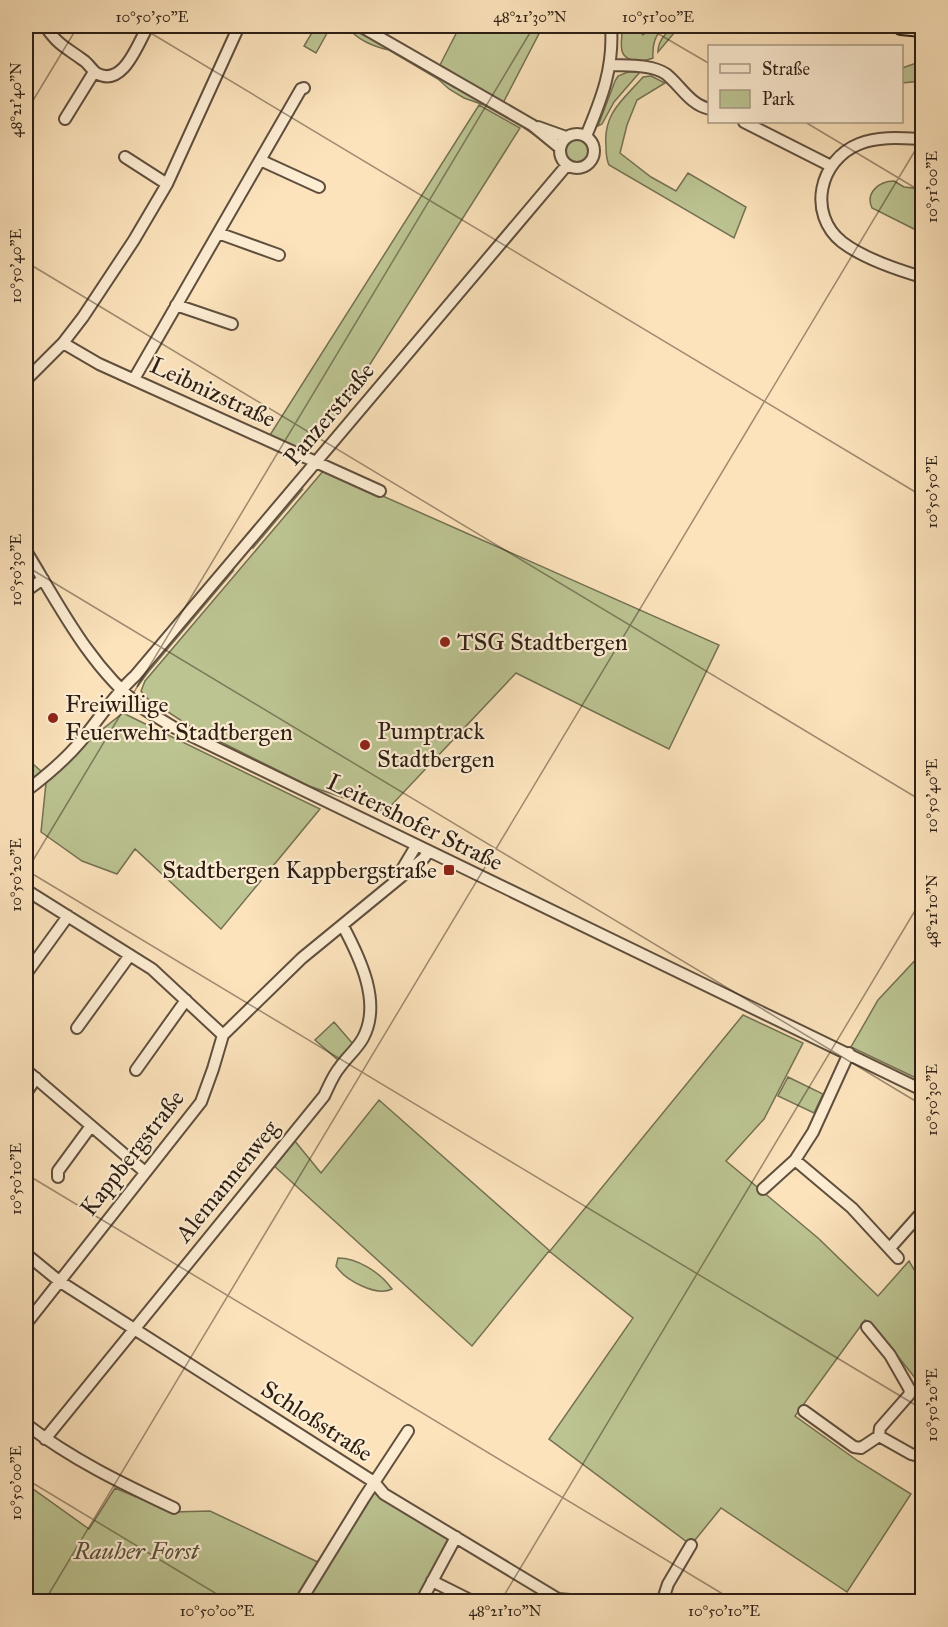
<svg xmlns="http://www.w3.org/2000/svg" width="948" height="1627" font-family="'IM FELL Great Primer',serif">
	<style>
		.green { fill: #bcc492; stroke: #747153; stroke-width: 1.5 }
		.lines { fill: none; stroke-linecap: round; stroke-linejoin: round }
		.minor-casing { stroke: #604f3e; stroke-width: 14 }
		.highway-casing { stroke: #2c1e14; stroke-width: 20 }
		.minor { stroke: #fdedd3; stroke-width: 10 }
		.highway { stroke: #fce3bc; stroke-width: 16 }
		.ticks { fill: none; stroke: #2c1e14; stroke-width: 1.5; stroke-opacity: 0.45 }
		.poi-dot { fill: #8f2418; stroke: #fdedd3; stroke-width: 2 }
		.labels { text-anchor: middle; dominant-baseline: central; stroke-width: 4.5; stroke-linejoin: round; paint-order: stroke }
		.street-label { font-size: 24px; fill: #2c1e14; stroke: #fdedd3 }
		.poi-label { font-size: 24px; fill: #2c1e14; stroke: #fdedd3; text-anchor: start }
		.park-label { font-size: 24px; font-style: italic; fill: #57503a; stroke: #fdedd3 }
		.neatline { fill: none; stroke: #2c1e14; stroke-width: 2 }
		.ticks-label { font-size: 15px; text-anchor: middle; fill: #2c1e14 }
	</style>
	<rect width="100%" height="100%" fill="#fce3bc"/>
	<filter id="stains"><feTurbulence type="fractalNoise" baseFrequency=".00333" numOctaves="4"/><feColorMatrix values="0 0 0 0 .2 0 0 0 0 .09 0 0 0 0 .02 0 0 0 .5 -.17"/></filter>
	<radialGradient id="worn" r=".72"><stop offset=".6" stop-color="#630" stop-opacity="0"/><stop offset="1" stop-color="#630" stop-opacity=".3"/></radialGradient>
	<path class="green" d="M304,26H331L316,53L304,46L313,31Z
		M348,26H355L545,140L543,141L521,126L484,105L464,98L449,89L438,79L389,50C375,47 354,39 348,26Z
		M460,26H543L503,103L440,65Z
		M622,26H636L643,35L653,26H665C655,35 652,44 653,58C645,62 625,63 622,51C620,43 623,33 622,26Z
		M673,26H680L658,52C658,40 666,34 673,26Z
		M922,61V81L902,83V68Z
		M628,72H640L614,102L602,124L598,126L615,81L618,76Z
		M651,76L665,83L637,100L627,125L620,153L651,177L676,191L688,173L746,207L734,238L609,165C606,159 606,153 606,146C603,113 623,100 643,77Z
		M479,105L520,128L346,402L307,453L270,435Z
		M564 150a13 13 0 1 1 26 0a13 13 0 1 1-26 0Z
		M894,181L904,187L922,189V233L872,208C865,193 879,181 894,181Z
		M324,470L719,645L669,749L516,673L385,812L309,786L191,727L148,699L141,691L145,681Z
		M302,490L253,548L252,544L296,492Z
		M234,570L149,671L137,687L145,672L229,573Z
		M123,713L320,809L221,929L135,849L117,874L82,861L41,832L47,773Z
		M33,764L42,772L26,785V770Z
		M922,953V1071L916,1078L851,1047L878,1000Z
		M743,1015L803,1043L764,1119L726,1161L818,1238L878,1296L909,1261L922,1283L921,1291L922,1293V1381L916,1379L872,1324L865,1320L795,1416L858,1461L911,1494L847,1592L721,1508L691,1545L549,1439L633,1318L549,1251L472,1346L273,1165L294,1140L321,1173L379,1100L550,1251Z
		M334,1022L353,1044L339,1061L315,1040Z
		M788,1077L823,1094L814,1113L778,1096Z
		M338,1258C357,1258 380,1272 392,1289C376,1297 345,1280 336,1266Z
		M374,1482L456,1537L421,1601H26V1484L89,1529L115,1488L172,1512L210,1511L322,1564Z"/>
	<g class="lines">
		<defs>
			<path id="minor" d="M45,26C59,46 64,46 83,60C88,63 91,69 96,73C123,89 138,43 148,26
				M360,26L532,125L560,148
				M610,65C627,66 651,64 666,74C681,86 690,105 710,109
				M65,119L94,72
				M744,122L831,166
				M538,127L566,137
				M560 151a17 17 0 1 1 34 0a17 17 0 1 1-34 0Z
				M586,136C602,98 614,67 611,26
				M922,139C901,138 879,136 859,144C819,160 807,214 842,242C863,258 898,270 922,277
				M125,157L167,184
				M260,160L319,187
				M218,233L279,255
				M176,305L232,324
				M63,343L99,364L380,491
				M134,379L301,89L304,88
				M26,380L63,343L83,317L134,240L167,184L239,26
				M26,551C59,605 90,667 141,707C151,714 162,720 173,727L922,1090
				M26,591L43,579
				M26,791C46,776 65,760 81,741C99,719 114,695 135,676L567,165
				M398,876L416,846
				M26,890L152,969L223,1035
				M26,974L68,916
				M77,1028L130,955
				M26,1070L145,1172
				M136,1070L186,1000
				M26,1093L36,1078
				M795,1160L852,1208L898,1258
				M58,1177V1171L91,1126
				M763,1189L795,1160L813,1132L849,1053
				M890,1248L922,1212
				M26,1254L59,1281L374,1482L384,1494L558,1599L593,1602
				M26,1324L201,1102L213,1069L223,1035L302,958L424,858L428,852
				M867,1327L890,1355L910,1390L909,1395L880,1428L879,1436
				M804,1411L854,1447L861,1448L879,1436L911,1454L922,1457
				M26,1424C71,1459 123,1484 174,1508
				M45,1439L324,1096C329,1086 333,1075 340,1067C347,1057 357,1049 363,1038C382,1003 360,958 343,926
				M432,1581L474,1602
				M300,1602L364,1498L408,1431
				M421,1602L456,1537
				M662,1602L668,1584L691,1545"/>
			<path id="highway" d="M901,26L922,28"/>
		</defs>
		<use href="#minor" class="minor-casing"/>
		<use href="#highway" class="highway-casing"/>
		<use href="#minor" class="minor"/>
		<use href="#highway" class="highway"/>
	</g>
	<path class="ticks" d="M139,26L922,496M645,26L710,64M26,112L78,26M805,122L922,192M26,262L922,801M26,566L922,1105M26,870L922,1409M26,872L534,26M26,1174L736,1602M26,1479L230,1602M44,1602L922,139M500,1602L922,899"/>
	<g class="poi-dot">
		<circle cx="445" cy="642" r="6"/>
		<circle cx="53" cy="718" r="6"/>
		<circle cx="365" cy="745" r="6"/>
		<rect x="443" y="864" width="12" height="12" rx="3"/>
	</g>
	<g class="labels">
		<g class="street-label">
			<text transform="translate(213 392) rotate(25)">Leibnizstraße</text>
			<text transform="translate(329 414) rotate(-50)">Panzerstraße</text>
			<text transform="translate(415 822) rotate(26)">Leitershofer Straße</text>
			<text transform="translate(132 1153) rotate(-52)">Kappbergstraße</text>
			<text transform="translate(227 1181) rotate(-51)">Alemannenweg</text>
			<text transform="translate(317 1421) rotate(33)">Schloßstraße</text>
		</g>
		<g class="poi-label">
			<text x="457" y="642">TSG Stadtbergen</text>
			<text x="65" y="704">Freiwillige<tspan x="65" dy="28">Feuerwehr Stadtbergen</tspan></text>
			<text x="377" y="731">Pumptrack<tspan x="377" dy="28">Stadtbergen</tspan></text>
			<text x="437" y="870" text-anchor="end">Stadtbergen Kappbergstraße</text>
		</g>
		<g class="park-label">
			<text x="136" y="1551">Rauher Forst</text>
		</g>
	</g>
	<rect width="948" height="1627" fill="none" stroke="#fce3bc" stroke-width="66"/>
	<rect x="708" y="45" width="195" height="78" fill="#fdedd3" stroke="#a99a87" stroke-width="1.5"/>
	<rect x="720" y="64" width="30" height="9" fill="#fdedd3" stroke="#a99a87" stroke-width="1.5"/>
	<text x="762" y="75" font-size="18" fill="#2c1e14">Straße</text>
	<rect x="720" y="90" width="30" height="18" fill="#bcc492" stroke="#a99a87" stroke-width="1.5"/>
	<text x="762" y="105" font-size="18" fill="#2c1e14">Park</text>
	<rect x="33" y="33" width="882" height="1561" class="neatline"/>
	<g class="ticks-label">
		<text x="152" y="22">10°50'50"E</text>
		<text x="530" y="22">48°21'30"N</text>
		<text x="658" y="22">10°51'00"E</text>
		<text transform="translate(16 100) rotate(-90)" y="5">48°21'40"N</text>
		<text transform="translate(932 187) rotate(-90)" y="5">10°51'00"E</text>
		<text transform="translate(16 266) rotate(-90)" y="5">10°50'40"E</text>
		<text transform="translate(932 492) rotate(-90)" y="5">10°50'50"E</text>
		<text transform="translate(16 570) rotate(-90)" y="5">10°50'30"E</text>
		<text transform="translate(932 796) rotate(-90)" y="5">10°50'40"E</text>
		<text transform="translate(16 875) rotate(-90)" y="5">10°50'20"E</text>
		<text transform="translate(932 911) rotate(-90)" y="5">48°21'10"N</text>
		<text transform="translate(932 1100) rotate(-90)" y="5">10°50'30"E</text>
		<text transform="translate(16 1179) rotate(-90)" y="5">10°50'10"E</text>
		<text transform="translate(932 1405) rotate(-90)" y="5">10°50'20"E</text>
		<text transform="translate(16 1483) rotate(-90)" y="5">10°50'00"E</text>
		<text x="217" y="1616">10°50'00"E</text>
		<text x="505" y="1616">48°21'10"N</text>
		<text x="724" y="1616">10°50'10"E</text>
	</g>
	<rect width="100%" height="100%" filter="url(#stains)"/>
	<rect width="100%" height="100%" fill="url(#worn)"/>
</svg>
